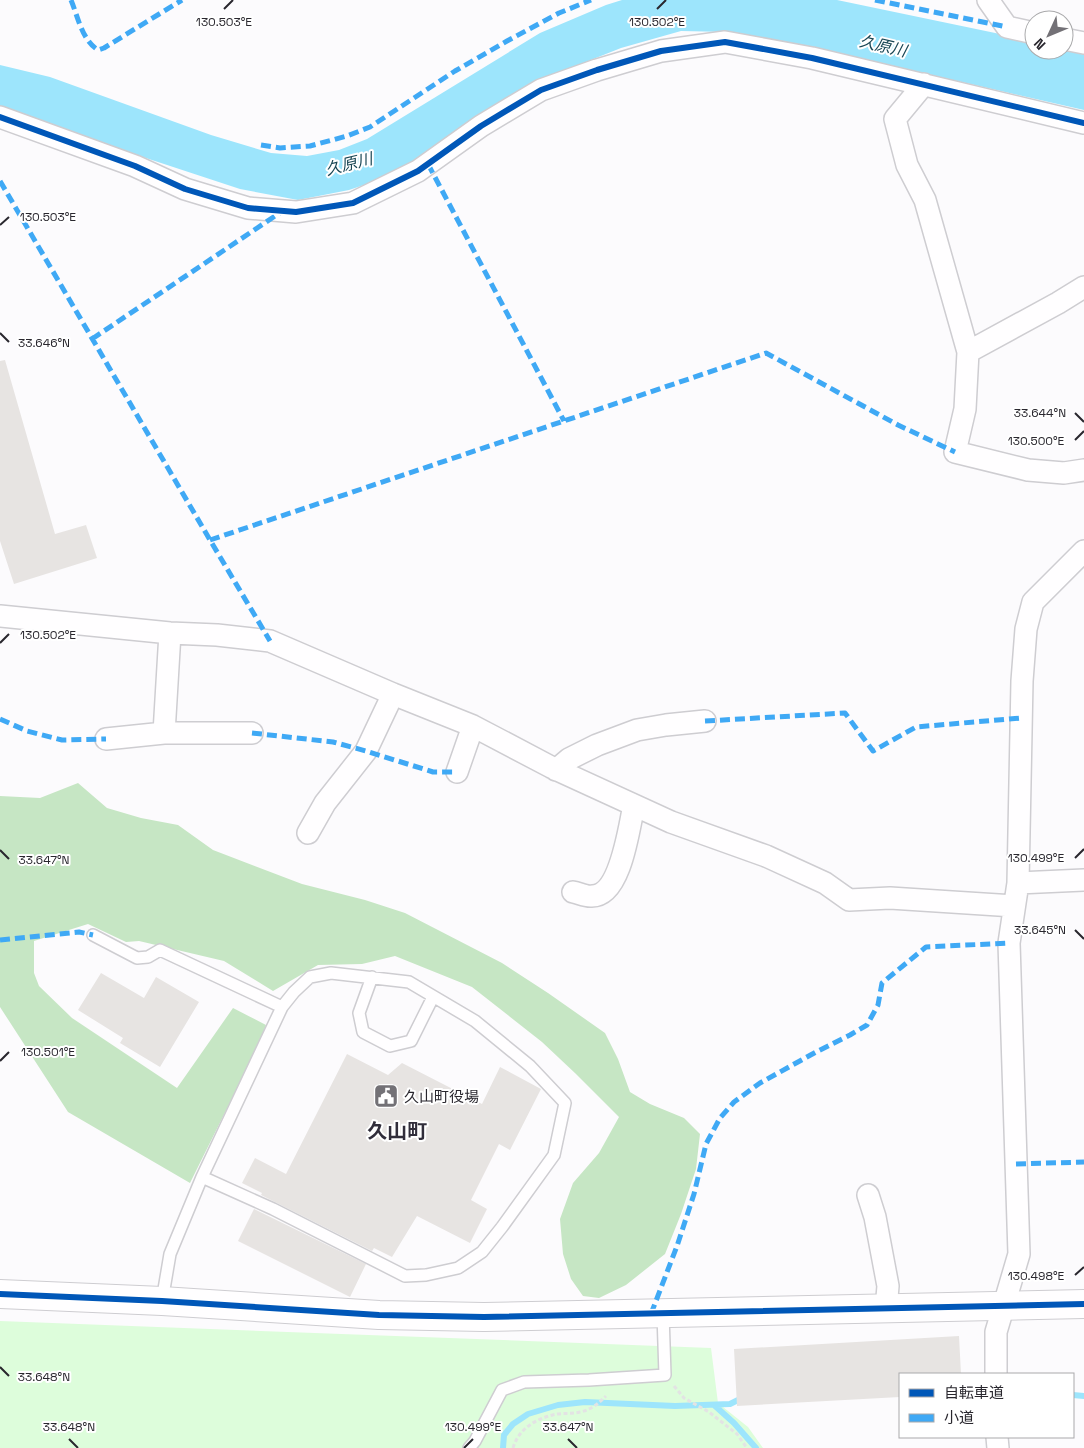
<svg xmlns="http://www.w3.org/2000/svg" width="1084" height="1448" font-family="'Space Grotesk','Noto Sans JP',sans-serif">
	<style>
		.green { fill: #ddfddb }
		.forest { fill: #c6e6c4 }
		.water { fill: #9de5fc }
		.lines { fill: none; stroke-linecap: round; stroke-linejoin: round }
		.stream { stroke: #9de5fc; stroke-width: 6 }
		.building { fill: #e7e4e2 }
		.service-casing { stroke: #cecdd1; stroke-width: 14 }
		.minor-casing { stroke: #cecdd1; stroke-width: 24 }
		.tertiary-casing { stroke: #cecdd1; stroke-width: 30 }
		.path { stroke: #e3e3e4; stroke-width: 3; stroke-dasharray: 4 2.5; stroke-linecap: butt }
		.service { stroke: #fffeff; stroke-width: 11 }
		.minor { stroke: #fffeff; stroke-width: 21 }
		.tertiary { stroke: #fffeff; stroke-width: 28 }
		.quiet { stroke: #3fa9f5; stroke-width: 5; stroke-dasharray: 10 5; stroke-linecap: butt }
		.cycleway-casing { stroke: #fff; stroke-width: 9 }
		.cycleway { stroke: #0057b8; stroke-width: 6 }
		.ticks { fill: none; stroke: #29272e; stroke-width: 2 }
		.labels { text-anchor: middle; dominant-baseline: central; stroke-width: 4; stroke-linejoin: round; paint-order: stroke }
		.poi-label { font-size: 15px; fill: #29272e; stroke: #fff; text-anchor: start }
		.water-label { font-size: 16px; font-style: italic; fill: #184654; stroke: #fff }
		.district-label { font-size: 20px; font-weight: bold; fill: #312e3b; stroke: #fff }
		.ticks-label { font-size: 12px; text-anchor: middle; fill: #29272e; stroke: #fff; stroke-width: 4; stroke-linejoin: round; paint-order: stroke }
	</style>
	<rect width="100%" height="100%" fill="#fcfbfd"/>
	<path class="green" d="M0,1321L711,1348L718,1403L748,1427L763,1448H0Z"/>
	<path class="forest" d="M78,783L107,808L141,818L178,825L213,850L302,884L365,900L405,913L502,963L548,993L605,1033L618,1059L630,1092L650,1104L684,1118L700,1134L696,1169L681,1214L665,1254L626,1285L599,1298L583,1296L571,1279L563,1254L560,1219L573,1183L599,1153L619,1117L576,1074L542,1042L472,987L395,956L362,964L318,965L273,991L224,961L139,941L126,942L88,924L34,941V973L39,986L72,1018L177,1088L233,1008L266,1025L256,1050L190,1183L68,1112L0,1007V796L40,798Z"/>
	<path class="water" d="M622,0H837L1034,41V50H1064V48L1084,52V110L966,83L728,32L681,31L621,48L538,81L412,163L382,179L349,190L298,200L240,189L0,110V65L50,77L211,135L271,153L307,156L339,150L367,139L540,33L606,5Z"/>
	<g class="lines">
		<path class="stream" d="M1073,1395L1084,1396
			M714,1405L734,1423L756,1448
			M503,1448L504,1435L513,1424L528,1414L558,1405L585,1402L675,1406L730,1404L738,1400H744"/>
	</g>
	<path class="building" d="M5,360L55,534L86,525L97,558L14,584L0,541V361Z
		M101,973L144,998L156,977L199,1002L160,1067L120,1043L123,1038L78,1010Z
		M347,1054L388,1075L402,1063L482,1104L500,1067L541,1089L510,1150L499,1144L471,1200L487,1209L470,1243L417,1216L392,1257L374,1248L372,1251L261,1195L262,1193L242,1183L255,1158L286,1174Z
		M254,1209L366,1264L350,1297L238,1241Z
		M959,1336L961,1374H900V1397L737,1406L734,1349Z"/>
	<g class="lines">
		<defs>
			<path id="service" d="M93,935L137,958L148,957L160,950L282,1007
				M372,977L359,1013L363,1032L390,1046L411,1041L433,997
				M162,1301L170,1254L202,1177L282,1007L294,992L310,977L331,973L409,982L475,1021L530,1066L565,1103L554,1155L502,1227L482,1252L458,1268L426,1275L405,1276L273,1209L202,1177
				M469,1448L475,1441L502,1390L524,1382L589,1380L665,1375L663,1314"/>
			<path id="minor" d="M988,0L1007,27L1034,33
				M1064,39L1084,43
				M924,84L895,119L907,165L925,200L968,352L965,409L955,452L1028,470L1064,473L1084,470
				M0,117L135,166L185,189L248,208L296,212L353,203L418,171L481,126L541,90L597,70L661,51L725,42L812,58L1084,123
				M968,352L1058,303L1084,287
				M0,616L170,633L217,635L270,641L393,694L473,726L551,767L671,822L766,856L825,883L849,900L890,898L1014,906
				M164,733L170,633
				M106,739L164,733H252
				M556,770L569,759L597,745L637,730L666,725L705,721
				M457,772L473,726
				M308,833L325,803L366,751L393,694
				M1018,883L1084,880
				M573,892C579,893 586,897 592,896C621,896 629,827 634,805
				M868,1195L875,1217L888,1286L886,1309
				M996,1374V1332L1019,1254L1009,943L1018,883L1022,681L1026,629L1033,602L1084,551
				M997,1437L998,1448"/>
			<path id="tertiary" d="M0,1294L162,1301L379,1315L484,1317L1084,1304"/>
		</defs>
		<use href="#service" class="service-casing"/>
		<use href="#minor" class="minor-casing"/>
		<use href="#tertiary" class="tertiary-casing"/>
		<path class="path" d="M674,1386L684,1398L709,1412L737,1434L747,1448
			M513,1448C519,1428 537,1418 557,1414C565,1413 573,1414 580,1412C591,1410 599,1403 606,1396"/>
		<use href="#service" class="service"/>
		<use href="#minor" class="minor"/>
		<use href="#tertiary" class="tertiary"/>
		<path class="quiet" d="M71,0C78,17 82,40 98,50L104,48L182,0
			M875,0L1007,27
			M261,145L280,148L310,146L347,136L370,127L455,71L507,41L559,13L591,0
			M428,164L564,421
			M0,181L210,540L270,641
			M92,339L281,212
			M210,540L766,353L898,425L955,452
			M0,719L27,731L62,740L106,739
			M705,721L845,713L873,751L916,727L1021,718
			M252,733L333,742L366,751L433,772H457
			M0,940L79,932L93,935
			M1016,1164L1084,1162
			M651,1314L677,1246L694,1194L706,1144L720,1118L734,1102L760,1083L816,1052L850,1035L867,1025L878,1005L882,983L926,947L1009,943"/>
		<defs>
			<path id="cycleway" d="M0,117L135,166L185,189L248,208L296,212L353,203L418,171L481,126L541,90L597,70L661,51L725,42L812,58L1084,123
				M0,1294L162,1301L379,1315L484,1317L1084,1304"/>
		</defs>
		<use href="#cycleway" class="cycleway-casing"/>
		<use href="#cycleway" class="cycleway"/>
	</g>
	<path class="ticks" d="M224,9L233,0M657,9L666,0M0,225L9,217M0,333L9,342M1075,413L1084,422M1075,440L1084,431M0,643L9,634M0,850L9,859M1075,858L1084,849M1075,930L1084,939M0,1061L9,1052M1075,1275L1084,1267M0,1367L9,1376M69,1439L78,1448M568,1439L577,1448M464,1448L473,1439"/>
	<defs>
		<symbol id="civic-square" viewBox="-11 -11 22 22"><rect x="-9" y="-9" width="18" height="18" rx="4" fill="#737176" stroke="#fff"/><path d="M-.6-6.5H3V-4.5H.6V-3L4-1V1h2V6H-6V1h2V-1L-.6-3ZM-1.2 2.5V6h2.4V2.5Z" fill="#fff"/></symbol>
	</defs>
	<g fill-rule="evenodd">
		<use href="#civic-square" x="372" y="1082" width="28" height="28"/>
	</g>
	<g class="labels">
		<g class="poi-label">
			<text x="404" y="1096">久山町役場</text>
		</g>
		<g class="water-label">
			<text transform="translate(883 46) rotate(13)">久原川</text>
			<text transform="translate(349 164) rotate(-14)">久原川</text>
		</g>
		<g class="district-label">
			<text x="397" y="1131">久山町</text>
		</g>
	</g>
	<g class="ticks-label">
		<text x="224" y="26">130.503°E</text>
		<text x="657" y="26">130.502°E</text>
		<text x="48" y="221">130.503°E</text>
		<text x="44" y="347">33.646°N</text>
		<text x="1040" y="417">33.644°N</text>
		<text x="1036" y="445">130.500°E</text>
		<text x="48" y="639">130.502°E</text>
		<text x="1036" y="862">130.499°E</text>
		<text x="44" y="864">33.647°N</text>
		<text x="1040" y="934">33.645°N</text>
		<text x="48" y="1056">130.501°E</text>
		<text x="1036" y="1280">130.498°E</text>
		<text x="44" y="1381">33.648°N</text>
		<text x="69" y="1431">33.648°N</text>
		<text x="568" y="1431">33.647°N</text>
		<text x="473" y="1431">130.499°E</text>
	</g>
	<rect x="899" y="1373" width="175" height="65" fill="#ffffff" stroke="#a9a9ab"/>
	<rect x="909" y="1389" width="25" height="8" fill="#0057b8" stroke="#a9a9ab"/>
	<text x="944" y="1398" font-size="15" fill="#29272e">自転車道</text>
	<rect x="909" y="1414" width="25" height="8" fill="#3fa9f5" stroke="#a9a9ab"/>
	<text x="944" y="1423" font-size="15" fill="#29272e">小道</text>
	<g transform="translate(1049 35) rotate(226)"><circle r="24" fill="#ffffff" stroke="#a9a9ab"/>
	<path d="M0-4L9 19L0 12L-9 19Z" fill="#737176"/>
	<text y="-8" font-size="14" font-weight="bold" text-anchor="middle" fill="#29272e">N</text>
	</g>
</svg>
